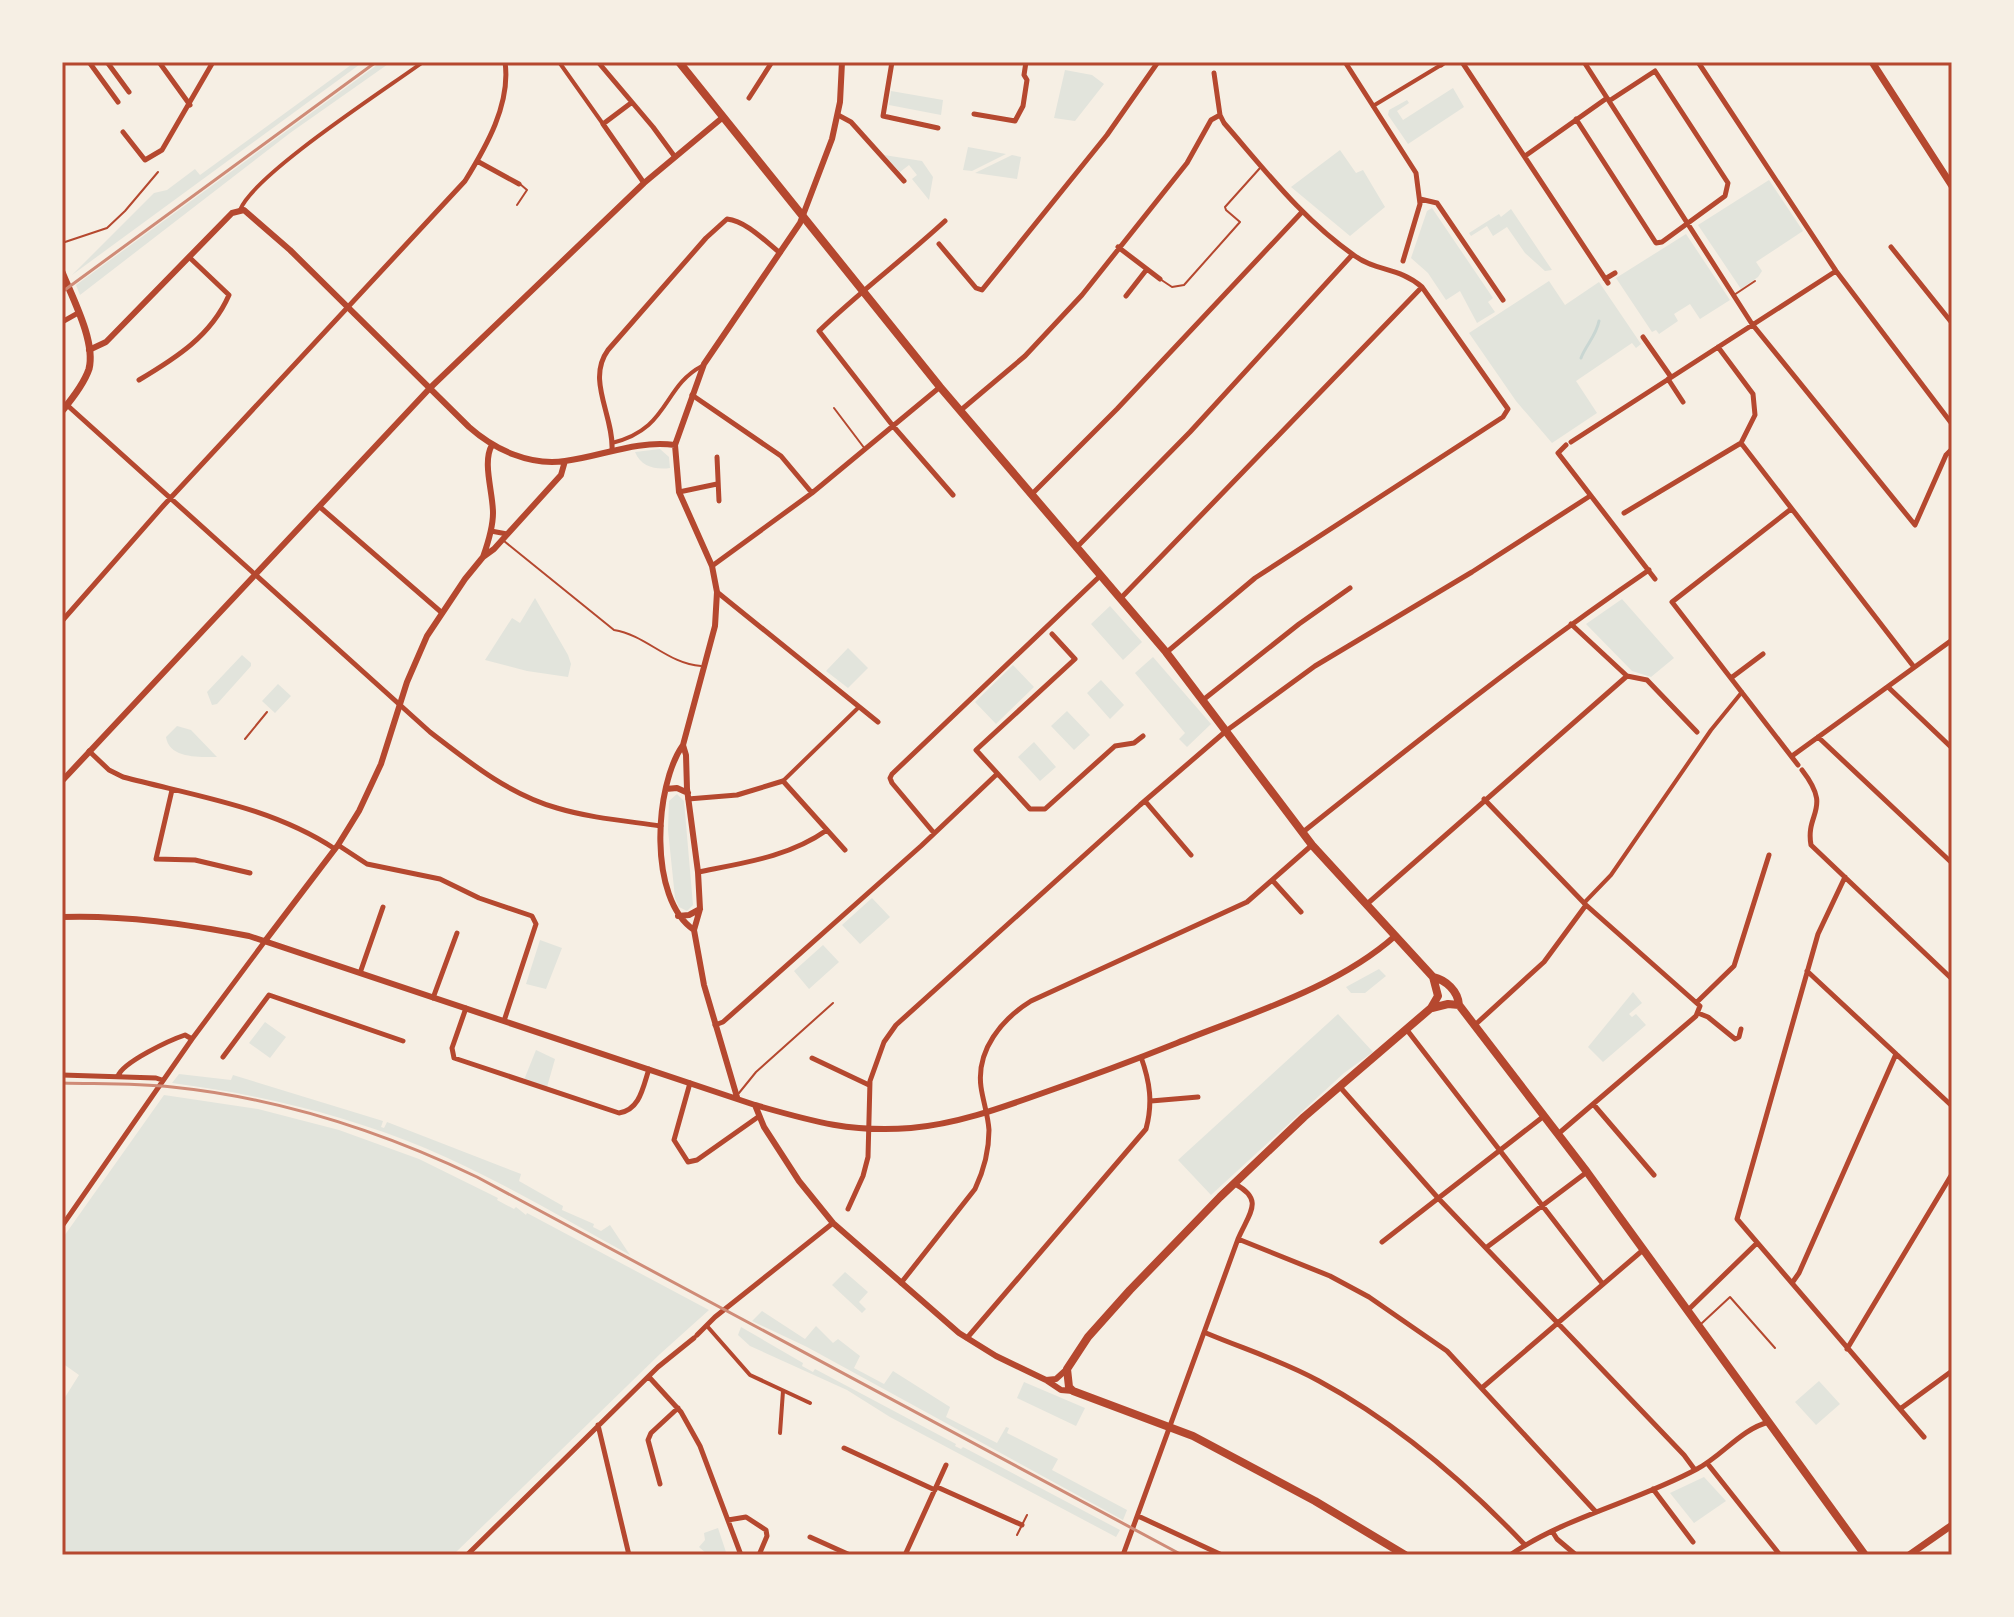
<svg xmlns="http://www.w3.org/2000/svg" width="2014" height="1617" font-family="'IBM Plex Sans',sans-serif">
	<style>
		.green { fill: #e2e4dc }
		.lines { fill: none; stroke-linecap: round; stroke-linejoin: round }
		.stream { stroke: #c9d6d2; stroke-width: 3 }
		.service { stroke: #b5482f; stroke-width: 2 }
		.pedestrian { stroke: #b5482f; stroke-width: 4 }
		.minor { stroke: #b5482f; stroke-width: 5 }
		.tertiary { stroke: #b5482f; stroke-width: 6 }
		.secondary { stroke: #b5482f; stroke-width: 7 }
		.primary { stroke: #b5482f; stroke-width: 7 }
		.trunk { stroke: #b5482f; stroke-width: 8 }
		.rail { stroke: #cf8b77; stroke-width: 3 }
		.neatline { fill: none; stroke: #b5482f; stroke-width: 3 }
	</style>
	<rect width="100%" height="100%" fill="#f6efe4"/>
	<path class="green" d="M355,62H363L72,275L154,193L167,190L195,169L200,175Z
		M381,62H391L290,133L80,295L76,285Z
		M1065,70L1092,75L1104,84L1075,121L1054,118Z
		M1453,88L1464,107L1408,144L1388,115L1389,110L1407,100L1409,103L1397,111L1403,120Z
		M891,91L943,100L941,115L889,105Z
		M968,147L1006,154L972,171L963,170Z
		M1340,150L1356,173L1363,170L1385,207L1350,236L1291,187Z
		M884,155L922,161L933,177L929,200L912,179L917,175L909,165L900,172Z
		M1012,155L1021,157L1017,179L975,173Z
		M1769,180L1803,231L1756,262L1762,271L1758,277L1741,289L1698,225Z
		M1432,208L1493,298L1488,302L1495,312L1477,323L1460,291L1446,300L1428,273L1411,258L1427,211Z
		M1511,209L1552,270L1545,271L1525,253L1507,227L1493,236L1487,226L1471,236L1469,233L1499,214L1501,217Z
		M1686,234L1730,300L1700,319L1690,304L1674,314L1678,321L1659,334L1656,330L1652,332L1616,278Z
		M1549,281L1565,305L1599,282L1641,344L1636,348L1632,343L1576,381L1597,413L1552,443L1516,401L1469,333Z
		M660,449L669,457L670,468C656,470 641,467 635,452Z
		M535,598L568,655L571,664L568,677L527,671L485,660L512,618L520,623Z
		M1622,599L1674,658L1651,677L1632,671L1586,624Z
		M1110,606L1142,642L1123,660L1091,624Z
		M848,648L868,668L848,688L826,671Z
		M242,655L251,663V666L217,704L212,705L207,692Z
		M1153,657L1211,724L1187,747L1179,739L1185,733L1135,673Z
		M1013,665L1034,687L996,724L975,702Z
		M1101,680L1124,705L1110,719L1087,693Z
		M278,684L291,696L275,713L262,701Z
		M1067,711L1090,735L1074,750L1051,726Z
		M177,726L191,730L217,757C201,757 169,759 166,737Z
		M1034,742L1056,767L1040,781L1018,757Z
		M677,794L684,801L693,905L687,911L679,907L675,898L668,830L669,801Z
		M872,898L890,917L860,944L842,925Z
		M540,940L562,948L546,989L526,984Z
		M823,945L839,962L809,989L794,971Z
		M1379,969L1386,976L1365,993H1351L1346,987Z
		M1633,992L1642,1003L1629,1014L1632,1017L1636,1014L1646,1025L1603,1062L1588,1047Z
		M1338,1014L1373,1052L1344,1073L1211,1195L1178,1160Z
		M265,1022L286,1037L270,1058L249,1043Z
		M536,1050L555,1059L547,1087L524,1080Z
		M179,1074L231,1080L233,1075L383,1121L381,1127L384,1128L387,1122L521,1174L519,1181L563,1206L562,1210L594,1224L593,1227L601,1231L610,1225L630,1255C563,1218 496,1178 425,1148C345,1115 258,1094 172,1083Z
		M164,1095L258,1109L339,1130L419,1159L498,1198L497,1200L514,1209L516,1207L526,1215L527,1213L709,1310L660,1354L453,1555H62V1402L79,1375L62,1363V1239Z
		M845,1272L868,1292L859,1302L866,1309L862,1313L832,1285Z
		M762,1311L805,1339L816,1326L833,1343L838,1339L860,1356L854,1368L884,1384L893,1371L950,1407L946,1417L997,1443L1006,1427L1009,1428L1007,1433L1058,1459L1052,1470L1127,1510L1123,1520L807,1347L752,1321Z
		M741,1327L803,1363L802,1366L813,1372L815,1369L956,1444L955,1446L961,1449L963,1447L1120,1530L1116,1537L890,1417L847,1390L750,1346L738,1335Z
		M1819,1381L1840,1404L1816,1425L1795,1402Z
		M1024,1382L1085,1408L1076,1426L1017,1398Z
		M1704,1477L1726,1501L1694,1523L1670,1493Z
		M718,1528L727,1555H708L699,1547L705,1540L704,1533Z"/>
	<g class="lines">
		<path class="stream" d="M1581,358C1586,345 1596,336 1599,321"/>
		<path class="service" d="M517,205L527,190L520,184
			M62,243L107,228L125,211L158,172
			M1160,279L1172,287L1184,285L1240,222L1226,210L1225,207L1260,168
			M1734,295L1755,281
			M834,408L865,449
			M504,541L614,630C646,635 668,664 701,666
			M245,739L267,712
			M739,1093L756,1072L833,1003
			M1702,1323L1730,1297L1775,1348
			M1017,1535L1027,1515"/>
		<path class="pedestrian" d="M559,62L603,124
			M1373,106L1441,65
			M240,210C254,174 386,89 423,62
			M612,443C670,429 662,387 702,366
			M783,781L859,707
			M1584,903L1611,875L1711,730L1742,692
			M707,1326L750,1375L810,1403
			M780,1433L783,1391"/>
		<path class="minor" d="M89,62L118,102
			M107,62L129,92
			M159,62L190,105
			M598,62L653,127L675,157
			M892,62L883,116L938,128
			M1345,62L1416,173L1420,204L1403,261
			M1462,62L1608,283
			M1584,62L1752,324L1915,525L1946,455L1952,449
			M1698,62L1836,271L1952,424
			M1441,65L1445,62
			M749,98L772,62
			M631,103L603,124L644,183
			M974,114L1015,121L1023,106L1027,80L1024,75L1026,62
			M838,115L851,122L904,181
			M1576,119L1656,243L1662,242L1725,196L1728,183L1655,71L1609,101
			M123,132L145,160L162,150L213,62
			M1525,156L1607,98
			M477,161L519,184
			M1420,199L1437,203L1503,300
			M945,221C904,259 859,292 819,331L893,426L953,495
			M939,244L976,288L982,290L1107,135L1158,62
			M1118,247L1160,279
			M1891,247L1952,323
			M1605,279L1615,273
			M1126,296L1147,269
			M62,322L78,313
			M1643,337L1671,377
			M1668,379L1683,402
			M139,380C176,358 211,336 229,295L189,257
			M692,395L781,456L812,493
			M67,405L430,732C469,762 508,794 557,808C590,818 627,821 661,826
			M961,410L1025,356L1082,295L1187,163L1211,120L1220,115
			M1571,442L1836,271
			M1741,443L1914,667
			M1566,445L1558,453L1655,579
			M612,450C614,416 586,380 608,350L706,238L727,219C746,221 765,241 780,253
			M717,457L719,501
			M679,492L717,484
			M1032,494L1117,409L1302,212
			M320,507L441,612
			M1791,509L1672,602L1798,765
			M1624,513L1741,443L1755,415L1753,394L1718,347
			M491,531L507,534
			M1076,548L1190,432L1352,255
			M712,566L812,493L940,387
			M717,592L878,722
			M1120,599L1422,287
			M62,621L164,505L465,181C486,147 511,104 505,62
			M1571,624L1627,676L1647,680L1697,732
			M1052,634L1075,659L976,750L1030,809H1045L1115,746L1134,743L1143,736
			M1167,652L1255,578L1503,417L1508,409L1422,287C1399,267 1377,272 1355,256C1303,220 1265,170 1224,123L1220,115L1214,73
			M1731,678L1763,654
			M1888,687L1952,748
			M1203,700L1299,624L1350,588
			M1818,737L1952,863
			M89,751L109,770L123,777C195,796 272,807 335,849
			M1792,756L1952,640
			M1802,770C1833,810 1805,812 1811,845L1952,979
			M172,790L156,859L195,860L250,873
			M688,799L737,795L783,781L845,850
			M1484,799L1586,905L1700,1006L1696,1016L1558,1134
			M1145,801L1191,855
			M1303,832C1416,742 1529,652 1649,570
			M934,833L892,783L890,778L892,774L1100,576
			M338,845L367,864L440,879L479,898L532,916L536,924L504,1021
			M698,872C743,863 789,857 827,830
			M1845,877L1818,934L1737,1219L1924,1437
			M1273,881L1301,912
			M1367,904L1627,676
			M1807,971L1952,1106
			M360,973L383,907
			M433,998L457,933
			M1697,1002L1734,966L1769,855
			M466,1008L452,1048L454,1058L619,1113C640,1110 643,1087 649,1069
			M1698,1013L1708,1017L1735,1039L1739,1037L1741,1029
			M1476,1024L1544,962L1586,905
			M715,1025L723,1022L921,846L997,774
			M1407,1030L1602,1283
			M223,1057L269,995L403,1041
			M812,1058L869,1085
			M62,1075L156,1078L162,1080
			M118,1076C123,1062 170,1040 185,1035L192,1039
			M690,1083L674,1140L688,1162L697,1160L758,1117
			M1340,1087L1438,1198L1684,1455L1695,1470
			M1151,1101L1198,1097
			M1594,1105L1654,1175
			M848,1209L863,1176L868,1157L870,1081L884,1042L896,1025L1140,805L1226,731L1315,666L1472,572L1590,496
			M62,1226L192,1039L265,941
			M1238,1239L1330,1276L1369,1297L1447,1351L1596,1512
			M1382,1242L1544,1116
			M1487,1247L1587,1172
			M901,1283L975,1189C984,1170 989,1151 989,1130C988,1115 983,1101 981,1087C976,1050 1002,1019 1031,1001L1247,902L1312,845
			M1792,1283L1799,1273L1896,1054
			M1687,1311L1757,1243
			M1206,1333C1244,1349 1283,1361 1319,1381C1397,1423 1464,1481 1525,1545
			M697,1335L715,1317L833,1223
			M967,1338L1146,1129C1153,1103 1150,1082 1141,1057
			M1847,1349L1952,1174
			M649,1377L681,1412L700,1446L741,1555
			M1483,1387L1643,1250
			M1900,1409L1952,1371
			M598,1425L629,1555
			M844,1448L935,1490
			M1707,1463L1780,1555
			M660,1484L648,1440L651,1433L678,1408
			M937,1487L1022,1525
			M1653,1489L1693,1542
			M1138,1516L1222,1555
			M728,1520L746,1517L766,1530L767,1536L759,1555
			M1552,1531L1557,1539L1576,1555
			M810,1537L850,1555
			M467,1555L658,1367L694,1338
			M905,1555L946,1465
			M1123,1555L1238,1239C1249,1213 1265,1200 1235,1184
			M1510,1555C1567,1516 1636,1502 1697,1469C1722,1456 1741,1429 1769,1422"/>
		<path class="tertiary" d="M89,350L106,342L232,213L244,210L290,250L469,427C495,450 530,466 565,461C603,456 636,440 675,445
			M483,557C488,543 493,528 493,513C493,492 482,462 492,445
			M683,745L686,755L687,789L698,872L700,909L694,930L704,985L737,1097
			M62,781L430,388L644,183L722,118
			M666,789L677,788L688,793
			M678,916L689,915L700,909
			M62,917C126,915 186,924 249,936L755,1105C811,1121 851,1133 911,1128C956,1124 998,1109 1040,1094C1086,1078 1132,1061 1177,1043C1249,1014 1337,988 1395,936
			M694,930C648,899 654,786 683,745L715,626L717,592L712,566L679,492L675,445L704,364L800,223L832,139L840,102L842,62
			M265,941L338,845L359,811L381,764L407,682L427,636L465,579L483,557L494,549L561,475L565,461
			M755,1105L764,1127L799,1181L833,1223L959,1333L996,1356L1046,1380L1061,1390L1073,1391
			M1046,1380L1056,1379L1067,1369"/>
		<path class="secondary" d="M1872,62L1952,186
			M1909,1555L1952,1525"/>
		<path class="primary" d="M62,272C72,297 96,342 89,369C84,384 72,399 62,411"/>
		<path class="trunk" d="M679,62L940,387L1166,652L1312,845L1433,977C1446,980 1458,991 1459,1005L1587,1172L1865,1555
			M1432,1008L1448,1004L1459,1005
			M1405,1555L1315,1501L1193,1436L1073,1391L1069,1387L1067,1369L1088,1337L1130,1290L1220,1197L1304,1117L1431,1008L1438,996L1433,977"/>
		<path class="rail" d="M62,292L376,62
			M62,1083C99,1084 136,1083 172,1087C279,1098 381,1131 477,1177L1182,1555"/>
	</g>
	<rect width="2014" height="1617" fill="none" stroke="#f6efe4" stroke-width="128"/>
	<rect x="64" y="64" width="1886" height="1489" class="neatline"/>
</svg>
